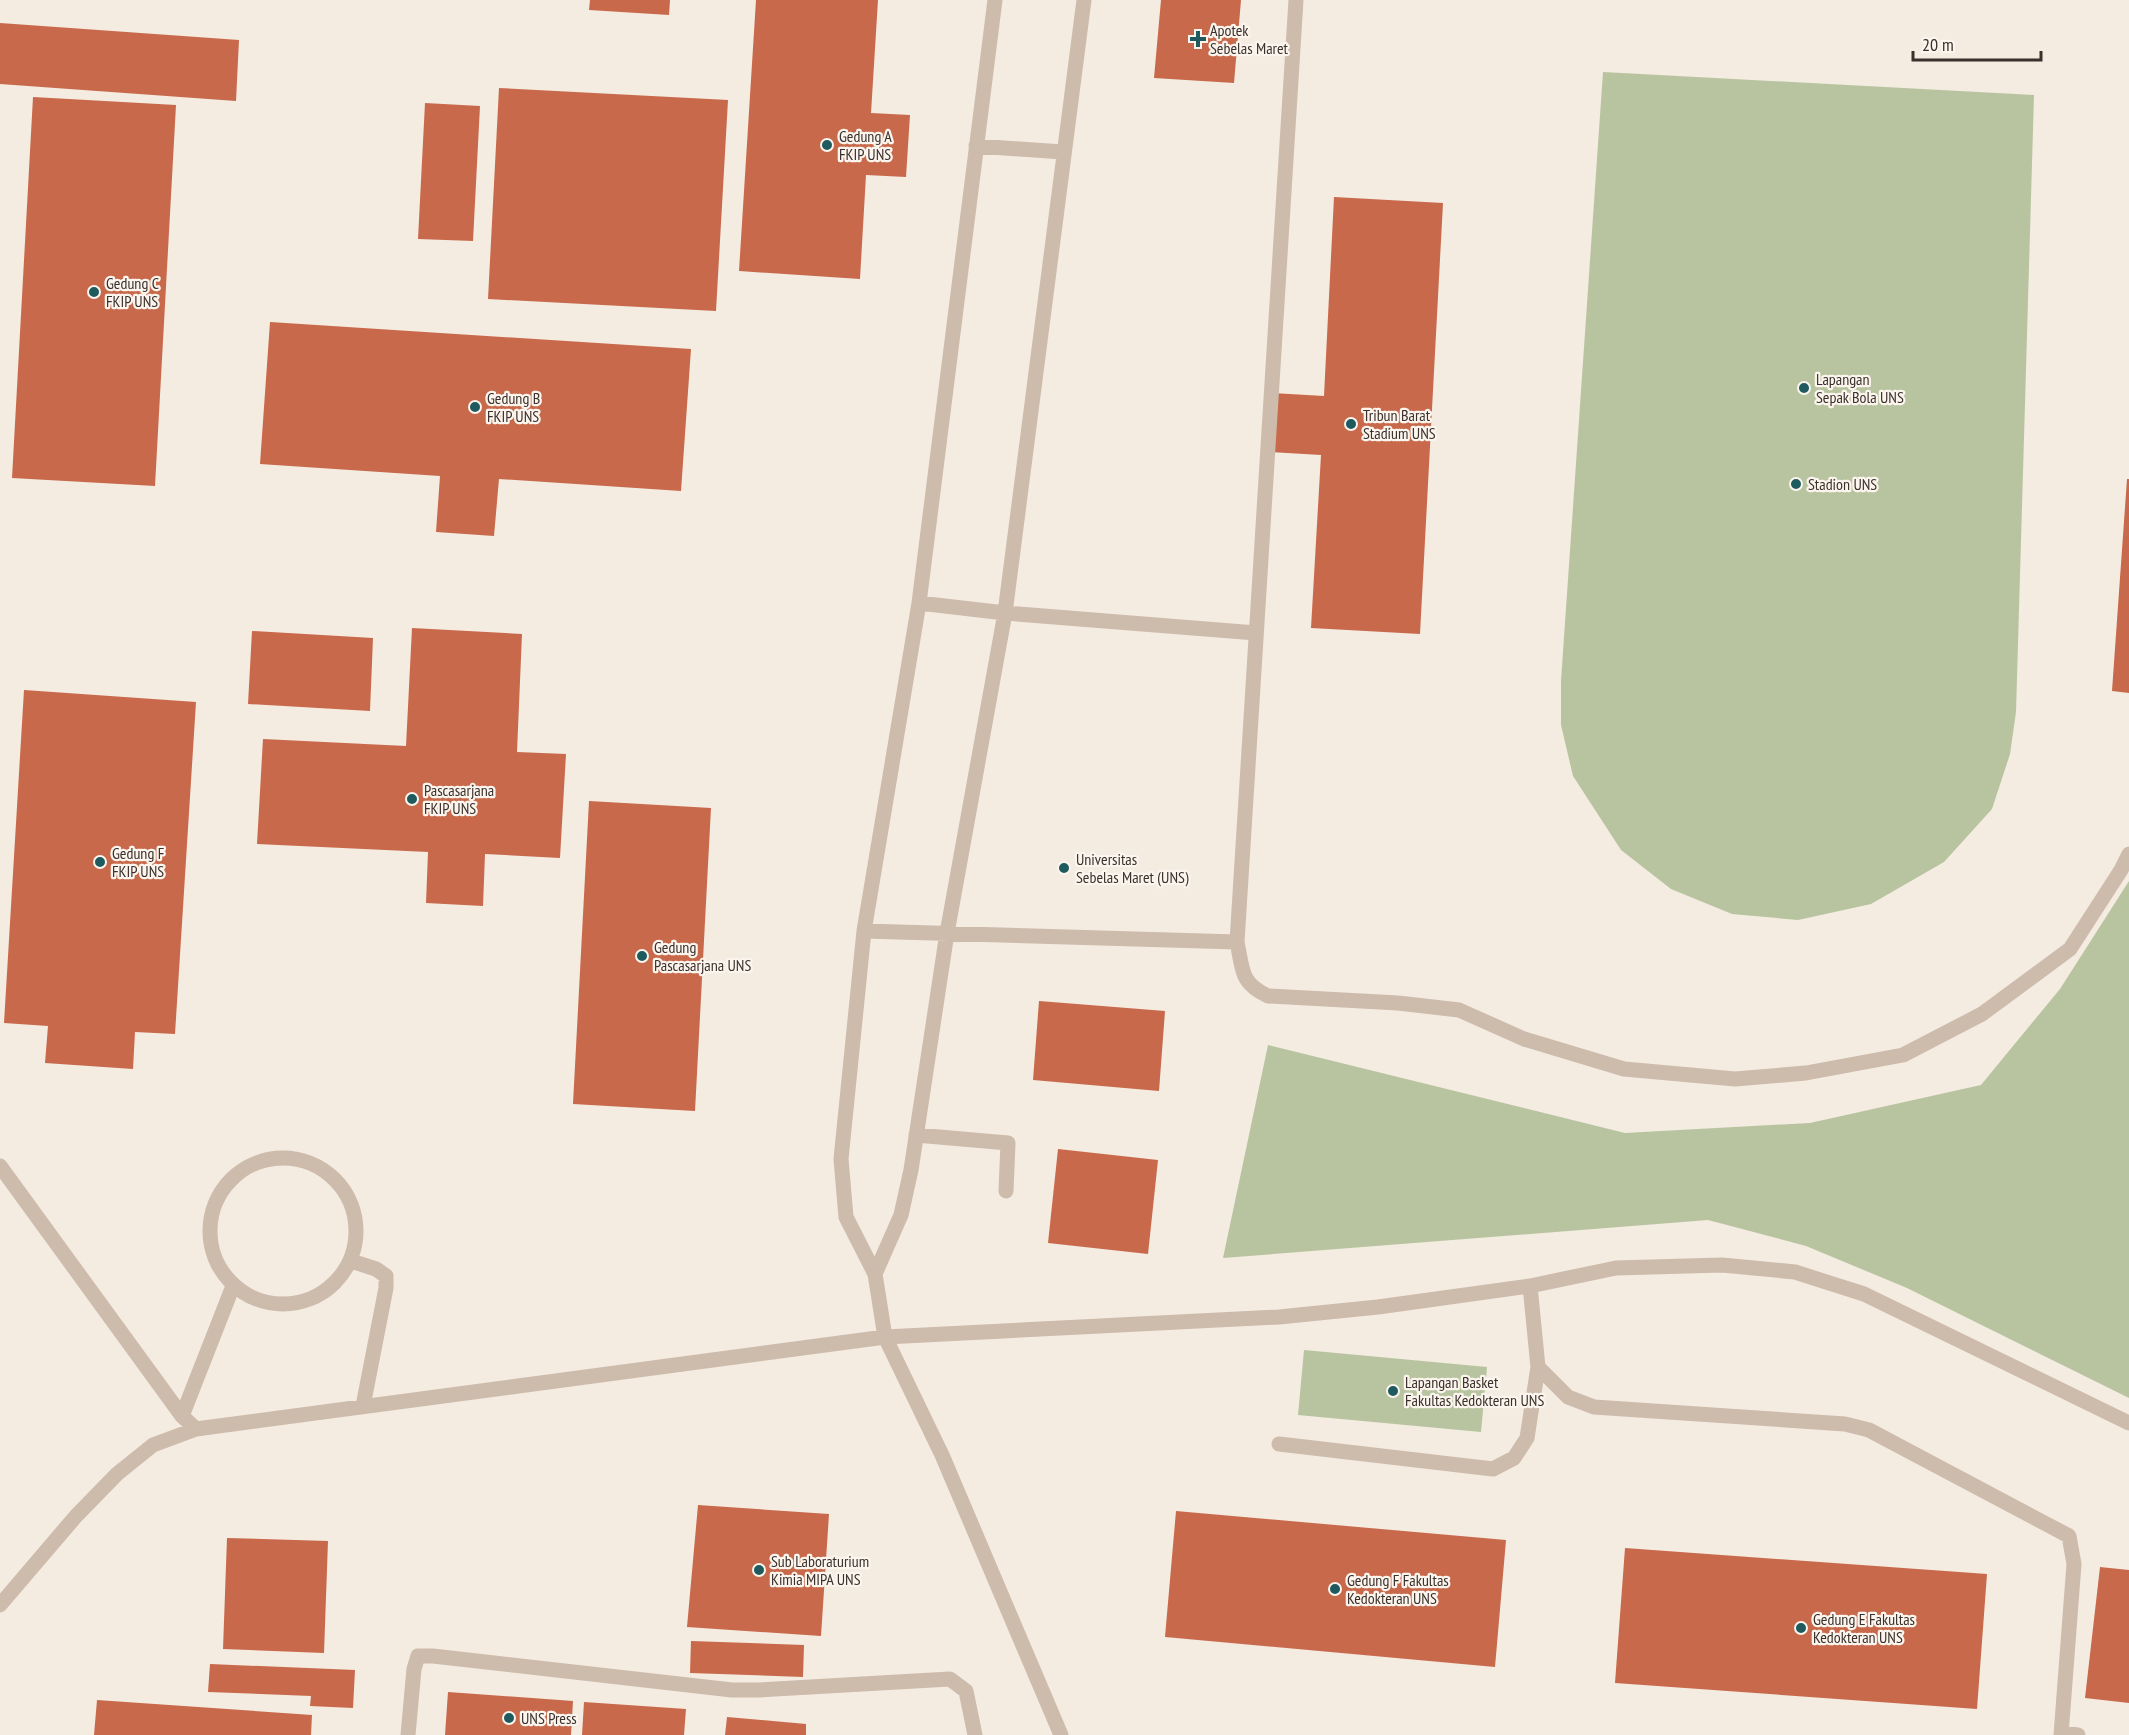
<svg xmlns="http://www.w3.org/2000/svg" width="2129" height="1735" font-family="'PT Sans Narrow',sans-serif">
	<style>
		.green { fill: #b8c4a0 }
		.building { fill: #c8694b }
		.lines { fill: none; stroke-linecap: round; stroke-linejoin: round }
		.lane { stroke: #cdbbac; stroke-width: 15 }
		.poi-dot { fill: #1f5a5e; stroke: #fbf5ee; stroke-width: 2 }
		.labels { text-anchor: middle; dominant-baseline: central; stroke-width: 4.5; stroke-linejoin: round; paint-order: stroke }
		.poi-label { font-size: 16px; fill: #3b302b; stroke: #fbf5ee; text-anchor: start }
	</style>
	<rect width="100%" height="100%" fill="#f4ebe1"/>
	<path class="green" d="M1603,72L2034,95L2016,712L2010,754L1992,809L1944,862L1871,904L1798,920L1732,914L1671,889L1621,850L1573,776L1561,725V681Z
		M2129,881V1398L1907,1288L1806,1246L1708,1220L1223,1258L1268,1045L1625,1133L1810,1123L1981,1085L2060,989Z
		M1304,1350L1487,1367L1481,1432L1298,1415Z"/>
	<path class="building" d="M590,0H670L669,15L589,10Z
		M756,0H878L871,113L910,115L906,177L866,175L860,279L739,271Z
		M1161,0H1241L1234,83L1154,78Z
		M0,23L239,40L236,101L0,84Z
		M499,88L728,100L716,311L488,299Z
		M33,97L176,105L155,486L12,478Z
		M425,103L480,106L473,241L418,239Z
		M1334,197L1443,203L1420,634L1311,628L1321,455L1269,452L1272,393L1324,396Z
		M270,322L691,349L681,491L499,479L494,536L436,532L440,476L260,464Z
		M2127,479H2129V693L2112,691Z
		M412,628L522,634L517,752L566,754L560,858L485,854L483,906L426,903L428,852L257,844L263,739L406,746Z
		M252,631L373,638L370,711L248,704Z
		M24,690L196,702L175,1034L135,1032L133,1069L45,1063L48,1026L4,1023Z
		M589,801L711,808L695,1111L573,1104Z
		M1039,1001L1165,1011L1159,1091L1033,1080Z
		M1058,1149L1158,1160L1148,1254L1048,1243Z
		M698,1505L829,1514L821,1636L687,1627Z
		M1176,1511L1506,1540L1495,1667L1165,1637Z
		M227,1538L328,1541L324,1653L223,1649Z
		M1625,1548L1987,1574L1977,1709L1615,1683Z
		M2100,1567L2129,1570V1703L2085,1698Z
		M691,1641L804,1645L803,1677L690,1673Z
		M210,1664L355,1670L353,1708L310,1706L311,1696L208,1692Z
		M448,1692L573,1701L571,1735H445Z
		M97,1700L312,1715L311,1735H94Z
		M584,1702L686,1709L684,1735H582Z
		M727,1717L806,1724V1735H725Z"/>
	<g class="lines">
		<path class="lane" d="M995,0L919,603L864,931L841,1159L846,1217L875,1274L885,1337L942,1455L1061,1735
			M1296,0L1237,942C1243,970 1240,983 1268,996L1398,1003L1459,1010L1524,1039L1624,1069L1735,1079L1806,1073L1903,1055L1982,1014L2070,949L2121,870L2129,854
			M976,146L1063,152
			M919,603L1005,613L1256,633
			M864,931L1237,942
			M916,1135L1008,1143L1006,1191
			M210 1231a73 73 0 1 1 146 0a73 73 0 1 1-146 0Z
			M0,1166L182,1416L196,1429
			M351,1261L376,1269L386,1276V1288L363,1406
			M875,1274L901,1215L911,1170L947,933L1005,613L1084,0
			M1530,1286L1538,1367L1568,1397L1594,1407L1845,1424L1869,1430L2069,1536L2074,1564L2061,1735
			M182,1416L233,1286
			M1279,1444L1493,1469L1514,1458L1527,1438L1538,1367
			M0,1605L76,1516L117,1474L153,1445L196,1429L885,1337L1279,1317L1378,1307L1530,1286L1616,1268L1722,1265L1795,1272L1864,1294L2129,1423
			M2061,1733L2078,1735
			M408,1735L414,1669L418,1656H433L732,1690H758L950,1679L966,1691L975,1735"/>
	</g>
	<g class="poi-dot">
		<path d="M1195 30h6v6h6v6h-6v6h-6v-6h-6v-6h6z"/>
		<circle cx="827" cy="145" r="6"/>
		<circle cx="94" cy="292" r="6"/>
		<circle cx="1804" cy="388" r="6"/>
		<circle cx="475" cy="407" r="6"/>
		<circle cx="1351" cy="424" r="6"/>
		<circle cx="1796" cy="484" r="6"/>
		<circle cx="412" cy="799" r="6"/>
		<circle cx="100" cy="862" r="6"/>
		<circle cx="1064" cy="868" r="6"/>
		<circle cx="642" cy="956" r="6"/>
		<circle cx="1393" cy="1391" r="6"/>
		<circle cx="759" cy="1570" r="6"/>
		<circle cx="1335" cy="1589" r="6"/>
		<circle cx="1801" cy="1628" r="6"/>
		<circle cx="509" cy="1718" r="6"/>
	</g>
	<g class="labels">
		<g class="poi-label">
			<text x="1210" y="30">Apotek<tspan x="1210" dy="18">Sebelas Maret</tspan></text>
			<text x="839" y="136">Gedung A<tspan x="839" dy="18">FKIP UNS</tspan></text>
			<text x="106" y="283">Gedung C<tspan x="106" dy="18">FKIP UNS</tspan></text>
			<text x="1816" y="379">Lapangan<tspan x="1816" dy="18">Sepak Bola UNS</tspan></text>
			<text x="487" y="398">Gedung B<tspan x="487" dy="18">FKIP UNS</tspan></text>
			<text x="1363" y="415">Tribun Barat<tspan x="1363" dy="18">Stadium UNS</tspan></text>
			<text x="1808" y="484">Stadion UNS</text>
			<text x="424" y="790">Pascasarjana<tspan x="424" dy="18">FKIP UNS</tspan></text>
			<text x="112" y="853">Gedung F<tspan x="112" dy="18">FKIP UNS</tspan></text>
			<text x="1076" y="859">Universitas<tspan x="1076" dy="18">Sebelas Maret (UNS)</tspan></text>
			<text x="654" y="947">Gedung<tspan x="654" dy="18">Pascasarjana UNS</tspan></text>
			<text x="1405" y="1382">Lapangan Basket<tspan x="1405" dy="18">Fakultas Kedokteran UNS</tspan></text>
			<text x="771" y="1561">Sub Laboraturium<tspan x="771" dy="18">Kimia MIPA UNS</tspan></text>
			<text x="1347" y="1580">Gedung F Fakultas<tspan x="1347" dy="18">Kedokteran UNS</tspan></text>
			<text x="1813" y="1619">Gedung E Fakultas<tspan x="1813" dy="18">Kedokteran UNS</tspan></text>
			<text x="521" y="1718">UNS Press</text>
		</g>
	</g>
	<path d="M1913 51v9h128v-9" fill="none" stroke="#3b302b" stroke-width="3"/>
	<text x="1922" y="51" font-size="18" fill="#3b302b" stroke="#fbf5ee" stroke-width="4.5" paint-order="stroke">20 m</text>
</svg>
